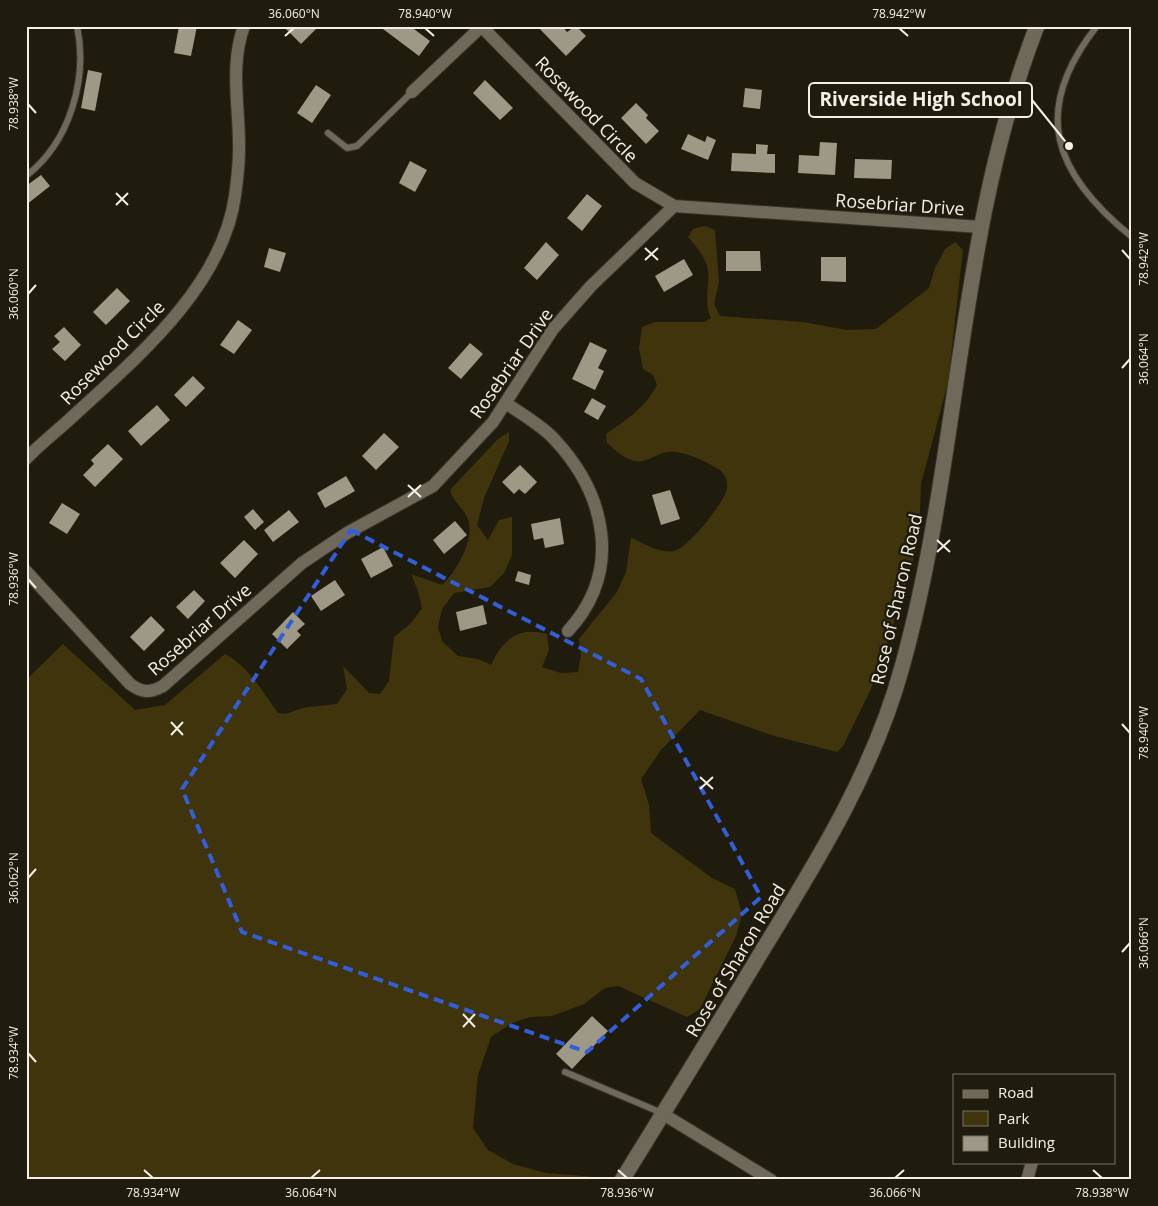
<svg xmlns="http://www.w3.org/2000/svg" width="1158" height="1206" font-family="'Open Sans',sans-serif">
	<style>
		.green { fill: #40340c }
		.building { fill: #9e9886 }
		.lines { fill: none; stroke-linecap: round; stroke-linejoin: round }
		.lane-casing { stroke: #39352e; stroke-width: 8 }
		.street-casing { stroke: #39352e; stroke-width: 14 }
		.secondary-casing { stroke: #39352e; stroke-width: 17 }
		.lane { stroke: #6e6958; stroke-width: 6 }
		.street { stroke: #6e6958; stroke-width: 12 }
		.secondary { stroke: #6e6958; stroke-width: 15 }
		.marked { fill: none; stroke: #325eda; stroke-width: 4; stroke-dasharray: 10 6; stroke-linejoin: round }
		.ticks { fill: none; stroke: #f4f0e7; stroke-width: 2 }
		.labels { text-anchor: middle; dominant-baseline: central; stroke-width: 5; stroke-linejoin: round; paint-order: stroke }
		.street-label { font-size: 18px; fill: #f4f0e7; stroke: #201c0d }
		.leader { fill: none; stroke: #f4f0e7; stroke-width: 2 }
		.callout-dot { fill: #f4f0e7; stroke: #201c0d; stroke-width: 2 }
		.callout { fill: #201c0d; stroke: #f4f0e7; stroke-width: 2 }
		.callout-label { font-size: 19px; text-anchor: middle; font-weight: bold; fill: #f4f0e7 }
		.neatline { fill: none; stroke: #f4f0e7; stroke-width: 2 }
		.ticks-label { font-size: 12px; text-anchor: middle; fill: #f4f0e7 }
	</style>
	<rect width="100%" height="100%" fill="#201c0d"/>
	<path class="green" d="M705,226L715,230L719,282L714,304L720,316L803,322L847,330L876,329L929,288L935,268L945,249L955,242L963,250L948,382L921,484L919,540L899,607L871,689L843,746L837,752L771,735L700,710L661,750L641,779L649,805L651,833L712,878L735,889L742,914L736,936L700,1009L687,1017L618,986L605,988L584,1004L552,1016L530,1017L512,1023L491,1037L478,1075L473,1128L488,1150L513,1164L546,1173L596,1177L594,1180H26V680L63,644L135,710L165,705L225,654C248,666 263,692 278,713L286,714L302,708L337,704L347,689L343,666L369,693L380,694L389,681L394,637L411,623L422,608L418,591L411,574L442,585C456,572 477,537 467,517C462,507 453,501 450,490L498,439L509,432V441L484,498L477,525L488,540L499,520L512,517V555L504,573L490,587L454,593L442,609L438,627L442,641L458,656L478,659L491,665C503,640 517,626 547,634L549,650L542,667L561,673L578,672L581,655L579,639L617,592L626,572L631,538C644,543 660,554 674,551C688,548 721,506 726,492C729,484 726,473 718,469C706,461 682,450 668,452C659,453 651,459 643,461C630,464 616,451 607,443L606,434C626,420 645,408 657,385L653,375L643,369L639,348L642,327L655,322H705L711,318C703,302 710,288 708,271C707,259 696,246 688,237L693,229Z"/>
	<path class="building" d="M179,26H197L191,56L174,53Z
		M283,26H319L301,44Z
		M379,26H410L430,41L419,56Z
		M537,26H562L567,32L576,26L586,36L566,56Z
		M88,70L102,73L95,111L81,108Z
		M485,80L513,108L500,120L473,93Z
		M316,85L331,95L312,123L297,113Z
		M745,88L762,90L760,109L743,107Z
		M636,103L648,115L646,118L659,131L646,144L621,118Z
		M688,134L705,142L707,136L716,140L708,160L681,149Z
		M820,142L837,143L835,175L798,173L799,155L819,156Z
		M756,144L768,145L767,154H775V173L731,171L732,153L756,154Z
		M855,159L892,160L891,179L854,178Z
		M410,161L427,170L415,192L399,183Z
		M41,175L50,186L26,205V186Z
		M587,194L602,206L582,231L567,218Z
		M546,242L559,255L537,280L524,268Z
		M269,248L286,253L280,272L264,267Z
		M726,251H760L761,271H726Z
		M821,257H846V282L821,281Z
		M684,259L693,275L664,292L655,276Z
		M117,288L130,301L106,325L93,312Z
		M238,320L252,330L234,354L220,345Z
		M64,327L81,345L65,361L52,349L60,342L54,336Z
		M590,342L607,350L598,368L604,371L595,390L572,379Z
		M470,343L483,354L461,379L448,368Z
		M193,376L205,388L186,407L174,395Z
		M592,398L606,406L598,420L584,412Z
		M157,405L170,420L141,446L128,431Z
		M384,433L399,447L376,470L362,456Z
		M108,444L123,459L95,487L83,475L94,464L91,460Z
		M520,465L537,482L525,494L519,489L514,494L502,482Z
		M346,476L355,491L325,508L317,493Z
		M670,490L680,519L661,525L652,495Z
		M62,503L80,514L67,534L49,523Z
		M253,509L264,522L255,530L244,517Z
		M289,510L299,522L273,542L264,530Z
		M560,518L564,544L545,548L543,538L534,540L531,524Z
		M455,521L467,535L444,554L433,540Z
		M244,540L258,554L235,578L220,563Z
		M383,547L393,566L371,578L361,559Z
		M518,571L531,575L529,585L515,581Z
		M335,580L345,595L321,611L311,596Z
		M194,590L205,601L188,619L176,607Z
		M483,605L487,624L460,631L456,612Z
		M293,612L305,624L297,631L301,635L287,649L272,634Z
		M151,616L165,630L144,651L130,637Z
		M592,1016L608,1031L572,1069L556,1054Z"/>
	<g class="lines">
		<defs>
			<path id="lane" d="M1097,26C1030,111 1053,173 1132,237
				M328,133L347,148L357,146L412,92
				M26,176C70,142 88,79 77,26
				M565,1072L662,1113"/>
			<path id="street" d="M481,26L635,183L674,206L981,227
				M412,92L482,26
				M506,403C521,414 543,426 555,440C606,495 623,571 568,631
				M26,459C40,444 56,432 71,418C135,359 222,288 235,196C237,181 239,166 239,151C240,109 229,67 244,26
				M26,571L130,684C142,693 150,693 163,686L302,563L347,533L433,486L493,422L553,329L591,286L674,206
				M663,1114L771,1180
				M1027,1180L1032,1162"/>
			<path id="secondary" d="M622,1180C669,1104 716,1028 762,951C818,860 874,770 902,667C961,456 957,231 1037,26"/>
		</defs>
		<use href="#lane" class="lane-casing"/>
		<use href="#street" class="street-casing"/>
		<use href="#secondary" class="secondary-casing"/>
		<use href="#lane" class="lane"/>
		<use href="#street" class="street"/>
		<use href="#secondary" class="secondary"/>
	</g>
	<path class="marked" d="M351,530L641,679L761,897L587,1052L242,932L182,789Z"/>
	<path class="ticks" d="M425,28L434,36M899,28L908,36M285,36L294,28M28,104L36,113M116,193L128,205M116,205L128,193M645,248L658,260M1122,250L1130,259M645,260L658,248M28,294L36,285M1122,368L1130,359M408,485L421,497M408,497L421,485M937,540L950,552M937,552L950,540M28,579L36,588M171,722L183,735M1122,724L1130,733M171,735L183,722M700,777L713,789M700,789L713,777M28,878L36,869M1122,952L1130,943M463,1014L475,1027M463,1027L475,1014M28,1053L36,1062M144,1170L153,1178M618,1170L627,1178M1093,1170L1102,1178M311,1178L320,1170M895,1178L904,1170"/>
	<g class="labels">
		<g class="street-label">
			<text transform="translate(587 109) rotate(46)">Rosewood Circle</text>
			<text transform="translate(900 204) rotate(4)">Rosebriar Drive</text>
			<text transform="translate(112 352) rotate(-45)">Rosewood Circle</text>
			<text transform="translate(511 363) rotate(-55)">Rosebriar Drive</text>
			<text transform="translate(896 599) rotate(-77)">Rose of Sharon Road</text>
			<text transform="translate(199 629) rotate(-41)">Rosebriar Drive</text>
			<text transform="translate(735 960) rotate(-59)">Rose of Sharon Road</text>
		</g>
	</g>
	<path class="leader" d="M1069 146L1032 100"/>
	<circle class="callout-dot" cx="1069" cy="146" r="5"/>
	<rect class="callout" x="809" y="83" width="223" height="34" rx="5"/>
	<g class="callout-label">
		<text x="921" y="106">Riverside High School</text>
	</g>
	<rect width="1158" height="1206" fill="none" stroke="#201c0d" stroke-width="55"/>
	<rect x="953" y="1074" width="162" height="90" fill="#201c0d" stroke="#757164"/>
	<rect x="963" y="1090" width="25" height="8" fill="#6e6958" stroke="#757164"/>
	<text x="998" y="1098" font-size="15" fill="#f4f0e7">Road</text>
	<rect x="963" y="1111" width="25" height="15" fill="#40340c" stroke="#757164"/>
	<text x="998" y="1124" font-size="15" fill="#f4f0e7">Park</text>
	<rect x="963" y="1136" width="25" height="15" fill="#9e9886" stroke="#757164"/>
	<text x="998" y="1148" font-size="15" fill="#f4f0e7">Building</text>
	<rect x="28" y="28" width="1102" height="1150" class="neatline"/>
	<g class="ticks-label">
		<text x="294" y="18">36.060°N</text>
		<text x="425" y="18">78.940°W</text>
		<text x="899" y="18">78.942°W</text>
		<text transform="translate(14 104) rotate(-90)" y="4">78.938°W</text>
		<text transform="translate(1144 259) rotate(-90)" y="4">78.942°W</text>
		<text transform="translate(14 294) rotate(-90)" y="4">36.060°N</text>
		<text transform="translate(1144 359) rotate(-90)" y="4">36.064°N</text>
		<text transform="translate(14 579) rotate(-90)" y="4">78.936°W</text>
		<text transform="translate(1144 733) rotate(-90)" y="4">78.940°W</text>
		<text transform="translate(14 878) rotate(-90)" y="4">36.062°N</text>
		<text transform="translate(1144 943) rotate(-90)" y="4">36.066°N</text>
		<text transform="translate(14 1053) rotate(-90)" y="4">78.934°W</text>
		<text x="153" y="1197">78.934°W</text>
		<text x="311" y="1197">36.064°N</text>
		<text x="627" y="1197">78.936°W</text>
		<text x="895" y="1197">36.066°N</text>
		<text x="1102" y="1197">78.938°W</text>
	</g>
</svg>
